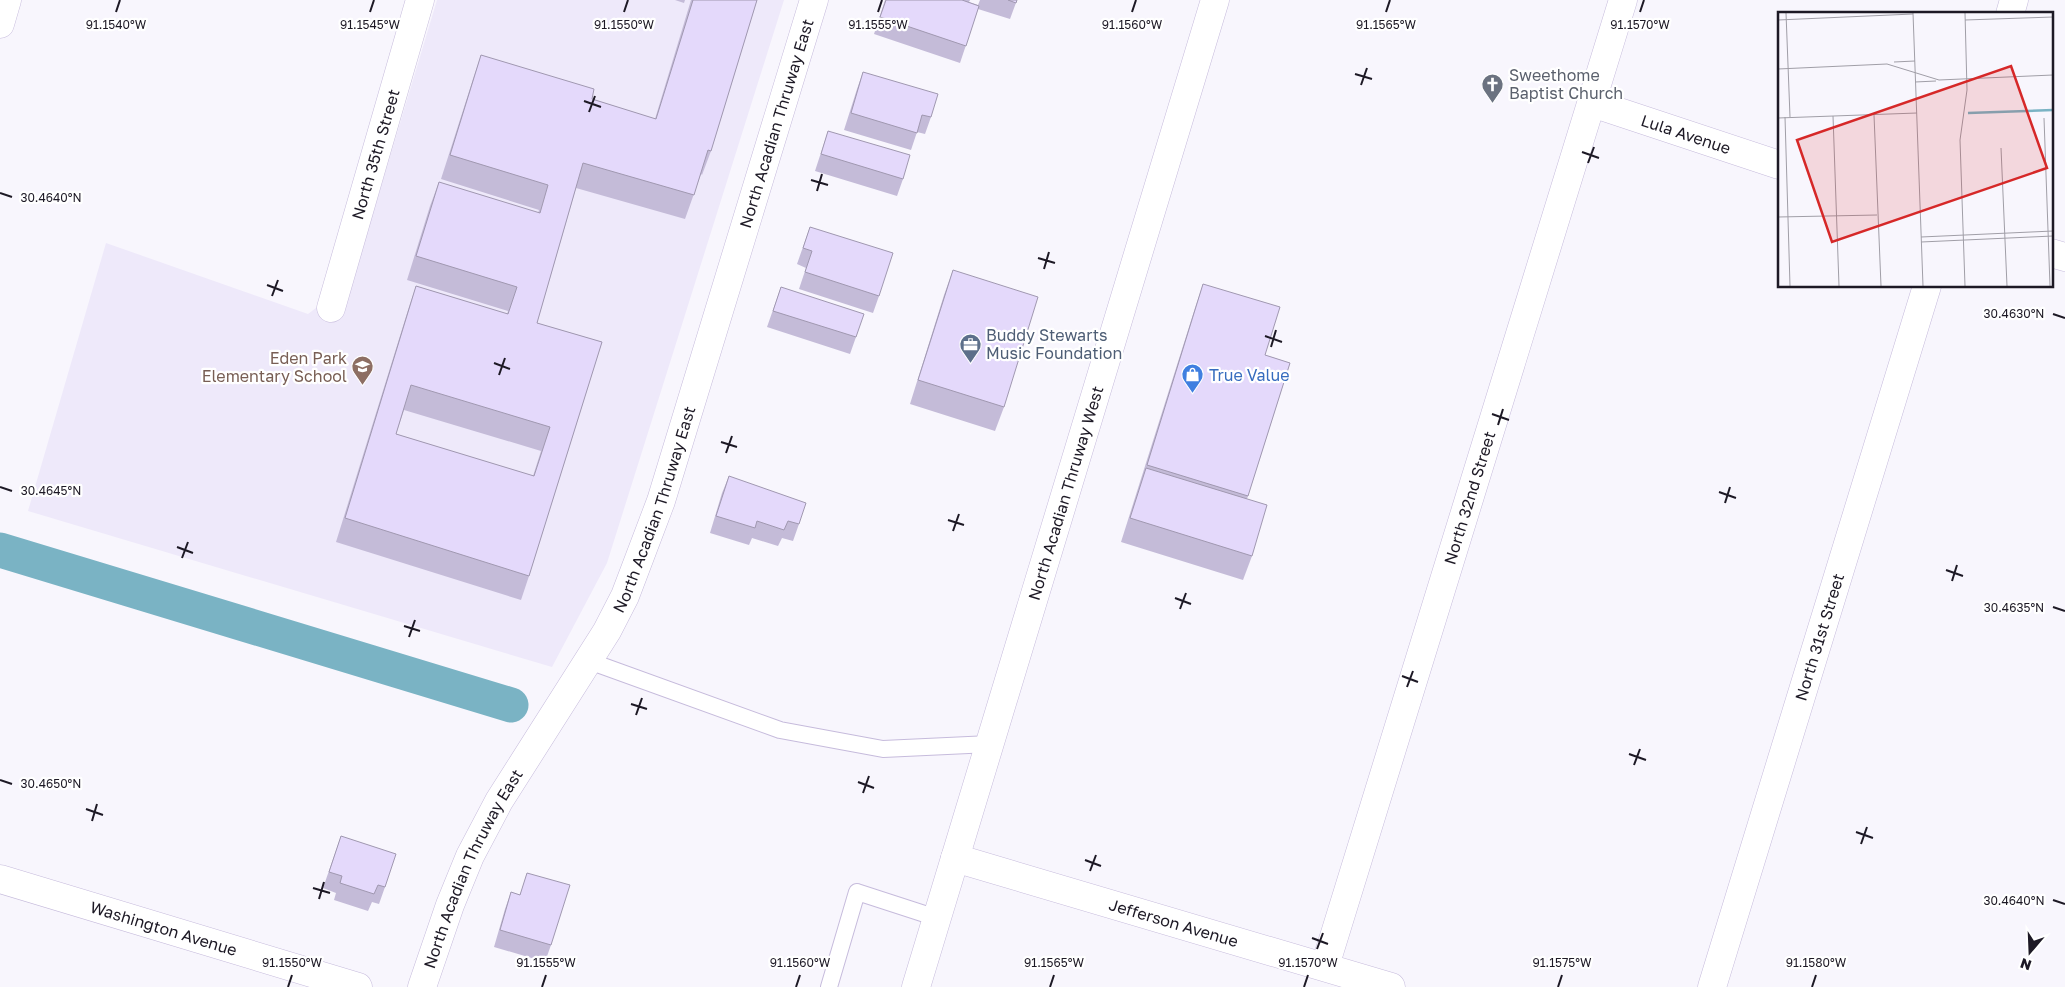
<svg xmlns="http://www.w3.org/2000/svg" width="2065" height="987" font-family="'Golos Text',sans-serif">
	<style>
		.built { fill: #eee9fa }
		.lines { fill: none; stroke-linecap: round; stroke-linejoin: round }
		.canal { stroke: #7ab3c4; stroke-width: 35 }
		.service-casing { stroke: #c6bbdc; stroke-width: 18 }
		.minor-casing { stroke: #c6bbdc; stroke-width: 29 }
		.tertiary-casing { stroke: #c6bbdc; stroke-width: 29 }
		.service { stroke: #fff; stroke-width: 16 }
		.minor { stroke: #fff; stroke-width: 28 }
		.tertiary { stroke: #fff; stroke-width: 28 }
		.wall { fill: #c4bbd8; fill-rule: evenodd }
		.building { fill: #e4d9fb; stroke: #a098b0; fill-rule: evenodd }
		.ticks { fill: none; stroke: #1d1925; stroke-width: 2 }
		.labels { text-anchor: middle; dominant-baseline: central; stroke-width: 4.5; stroke-linejoin: round; paint-order: stroke }
		.worship-label { font-size: 16px; fill: #5b616d; stroke: #fff; text-anchor: start }
		.street-label { font-size: 16px; fill: #1d1925; stroke: #fff }
		.service-label { font-size: 16px; fill: #4e5e75; stroke: #fff; text-anchor: start }
		.education-label { font-size: 16px; fill: #785e54; stroke: #fff; text-anchor: end }
		.shop-label { font-size: 16px; fill: #366cbe; stroke: #fff; text-anchor: start }
		.inset-river { fill: none; stroke: #7ab3c4; stroke-width: 2.5 }
		.inset-road { fill: none; stroke: #a09ea7; stroke-width: 1 }
		.view { fill: #d62828; fill-opacity: 0.15; stroke: #d62828; stroke-width: 2.5 }
		.inset-edge { fill: none; stroke: #1d1925; stroke-width: 2.5 }
		.ticks-label { font-size: 12px; text-anchor: middle; fill: #1d1925; stroke: #fff; stroke-width: 4.5; stroke-linejoin: round; paint-order: stroke }
	</style>
	<rect width="100%" height="100%" fill="#f8f6fd"/>
	<path class="built" d="M437,0H784L607,563L552,667L28,511L106,243L308,314L353,280Z"/>
	<g class="lines">
		<path class="canal" d="M0,550L511,705"/>
		<defs>
			<path id="service" d="M589,661L780,730L883,749L990,744
				M829,987L857,892L937,918"/>
			<g id="minor">
				<path d="M2010,14L2014,0"/>
				<path d="M0,24L7,0"/>
				<path id="s1" d="M1592,103L1779,165"/>
				<path d="M2051,253L2065,257"/>
				<path id="s2" d="M331,308L420,0"/>
				<path id="s3" d="M955,858L1391,987"/>
				<path id="s4" d="M0,879L358,987"/>
				<path id="s5" d="M1325,966L1623,0"/>
				<path id="s6" d="M1712,987L1927,286"/>
			</g>
			<g id="tertiary">
				<path id="s7" d="M422,987L450,905L470,856L499,801L607,631L625,596L661,501L814,0"/>
				<path id="s8" d="M916,987L1215,0"/>
			</g>
		</defs>
		<use href="#service" class="service-casing"/>
		<use href="#minor" class="minor-casing"/>
		<use href="#tertiary" class="tertiary-casing"/>
		<use href="#service" class="service"/>
		<use href="#minor" class="minor"/>
		<use href="#tertiary" class="tertiary"/>
	</g>
	<path class="wall" d="M675,0H685L684,3Z
		M691,0H757L711,151L702,175L701,174L685,219L576,188L537,323L602,342L529,576L521,600L336,542L408,310L416,286L507,314L508,311L407,280L430,206L439,182L538,213L539,210L441,179L473,79L481,55L592,99L655,119ZM404,410L541,451L533,476L396,434Z
		M885,0H970L969,2L978,5L980,0H1017L1010,19L978,9L960,63L874,34Z
		M863,72L931,117L925,134L917,132L911,150L844,130L857,89Z
		M828,131L903,179L897,196L815,171Z
		M810,227L879,296L873,313L799,289L806,268L797,264Z
		M953,270L1004,407L995,431L910,404L944,295Z
		M1203,284L1265,355L1290,363L1247,499L1252,556L1243,580L1121,542L1195,308Z
		M781,287L856,337L850,354L767,327Z
		M729,476L799,524L793,541L782,538L778,546L752,538L749,545L710,533L722,493Z
		M341,836L385,887L379,904L372,902L368,911L334,900L336,893L323,888Z
		M527,873L551,945L545,962L494,947L505,909L511,892L520,895Z"/>
	<path class="building" d="M693,0H757L711,151L708,150L694,195L583,163L537,323L602,342L529,576L345,518L416,286L508,314L517,287L416,256L439,182L540,213L548,185L450,155L481,55L594,89L592,99L656,119ZM411,385L550,427L534,476L396,434Z
		M886,0H962L979,6L966,46L880,17Z
		M1008,0H1017L1016,3Z
		M863,72L938,94L931,117L922,115L917,133L851,113Z
		M828,131L910,155L903,179L821,154Z
		M810,227L893,253L879,296L805,272L812,251L803,248Z
		M953,270L1038,297L1004,407L918,380Z
		M1203,284L1280,307L1265,355L1290,363L1248,496L1147,465Z
		M781,287L864,314L856,337L773,311Z
		M1146,468L1267,505L1252,556L1130,518Z
		M729,476L806,503L799,524L788,521L784,530L757,521L755,528L716,516Z
		M341,836L396,854L385,887L378,885L374,894L340,883L342,876L329,872Z
		M527,873L570,885L551,945L500,930L511,892L520,895Z"/>
	<path class="ticks" d="M116,12L120,0M370,12L374,0M624,12L628,0M878,12L882,0M1132,12L1136,0M1386,12L1390,0M1640,12L1644,0M1355,74L1372,79M1361,85L1367,68M584,101L601,107M589,112L595,96M1582,152L1599,158M1588,163L1594,147M811,180L828,185M817,191L822,174M0,193L12,197M1038,258L1055,263M1044,269L1049,252M267,285L283,291M272,296L278,280M2053,314L2065,318M1265,336L1282,342M1271,347L1276,330M494,363L510,369M499,375L505,358M1492,414L1509,420M1498,425L1503,409M721,442L737,447M726,453L732,436M0,487L12,491M1719,492L1736,498M1725,503L1730,487M948,520L964,525M953,531L959,514M177,547L193,553M182,558L188,542M1946,570L1963,576M1952,581L1957,565M1175,598L1191,604M2053,607L2065,611M1180,609L1186,593M404,626L420,631M409,637L415,620M1402,676L1418,682M1407,687L1413,671M631,704L647,709M636,715L642,698M1629,754L1646,760M1634,765L1640,749M0,780L12,784M858,782L874,788M863,793L869,776M86,809L103,815M92,821L97,804M1856,832L1873,838M1861,844L1867,827M1085,860L1101,866M1090,871L1096,855M313,888L330,893M319,899L324,882M2053,900L2065,904M1312,938L1328,944M1317,949L1323,933M288,987L292,975M542,987L546,975M796,987L800,975M1050,987L1054,975M1304,987L1308,975M1558,987L1562,975M1812,987L1816,975"/>
	<defs>
		<symbol id="church-pin" viewBox="-11 -11 22 30"><path d="M0 17L-7.5 6A9.5 9.5 0 1 1 7.5 6Z" fill="#6b7280" stroke="#fff"/><path d="M-1.2-6h2.4v3.5h3.3v2.4h-3.3V6h-2.4V-.1h-3.3v-2.4h3.3Z" fill="#fff"/></symbol>
		<symbol id="office-pin" viewBox="-11 -11 22 30"><path d="M0 17L-7.5 6A9.5 9.5 0 1 1 7.5 6Z" fill="#5c6f8a" stroke="#fff"/><path d="M-6-3h4V-5.5h4V-3h4V5H-6ZM-1-4.5V-3h2v-1.5ZM-6 0V1H6V0Z" fill="#fff"/></symbol>
		<symbol id="school-pin" viewBox="-11 -11 22 30"><path d="M0 17L-7.5 6A9.5 9.5 0 1 1 7.5 6Z" fill="#8d6e63" stroke="#fff"/><path d="M0-5L7-2L0 1L-7-2ZM-4 1L0 2.5L4 1V4Q0 6-4 4Z" fill="#fff"/></symbol>
		<symbol id="shop-pin" viewBox="-11 -11 22 30"><path d="M0 17L-7.5 6A9.5 9.5 0 1 1 7.5 6Z" fill="#3f7fe0" stroke="#fff"/><path d="M-5-2.5h2.3a2.7 3.5 0 0 1 5.4 0H5L5.5 6h-11ZM-1.5-2.5h3a1.5 2.3 0 0 0-3 0Z" fill="#fff"/></symbol>
	</defs>
	<g fill-rule="evenodd">
		<use href="#church-pin" x="1480" y="72" width="25" height="34"/>
		<use href="#office-pin" x="958" y="332" width="25" height="34"/>
		<use href="#school-pin" x="350" y="354" width="25" height="34"/>
		<use href="#shop-pin" x="1180" y="362" width="25" height="34"/>
	</g>
	<g class="labels">
		<g class="worship-label">
			<text x="1509" y="75">Sweethome<tspan x="1509" dy="18">Baptist Church</tspan></text>
		</g>
		<g class="street-label">
			<text stroke="none"><textPath href="#s7" startOffset="939">North Acadian Thruway East</textPath></text>
			<text stroke="none"><textPath href="#s1" startOffset="99">Lula Avenue</textPath></text>
			<text stroke="none"><textPath href="#s2" startOffset="160">North 35th Street</textPath></text>
			<text stroke="none"><textPath href="#s8" startOffset="516">North Acadian Thruway West</textPath></text>
			<text stroke="none"><textPath href="#s5" startOffset="490">North 32nd Street</textPath></text>
			<text stroke="none"><textPath href="#s7" startOffset="534">North Acadian Thruway East</textPath></text>
			<text stroke="none"><textPath href="#s6" startOffset="366">North 31st Street</textPath></text>
			<text stroke="none"><textPath href="#s7" startOffset="129">North Acadian Thruway East</textPath></text>
			<text stroke="none"><textPath href="#s3" startOffset="228">Jefferson Avenue</textPath></text>
			<text stroke="none"><textPath href="#s4" startOffset="171">Washington Avenue</textPath></text>
		</g>
		<g class="service-label">
			<text x="986" y="335">Buddy Stewarts<tspan x="986" dy="18">Music Foundation</tspan></text>
		</g>
		<g class="education-label">
			<text x="347" y="358">Eden Park<tspan x="347" dy="18">Elementary School</tspan></text>
		</g>
		<g class="shop-label">
			<text x="1209" y="375">True Value</text>
		</g>
	</g>
	<g transform="translate(1778 12)">
		<rect width="275" height="275" fill="#f8f6fd"/>
		<path class="inset-river" d="M190,101L275,98"/>
		<path class="inset-road" d="M8,1L12,105M135,1L145,274M187,1L189,78L182,128L187,274M0,8L135,2M187,8L275,5M116,50L137,49M0,57L109,52L161,68L275,63M137,70L158,69M96,103L103,274M55,104L61,274M7,105L12,274M0,106L139,101M266,106L272,274M223,136L229,274M0,205L99,203M143,225L275,219M143,230L275,224"/>
		<path class="view" d="M233,54L269,156L54,230L19,128Z"/>
		<rect width="275" height="275" class="inset-edge"/>
	</g>
	<g class="ticks-label">
		<text x="116" y="29">91.1540°W</text>
		<text x="370" y="29">91.1545°W</text>
		<text x="624" y="29">91.1550°W</text>
		<text x="878" y="29">91.1555°W</text>
		<text x="1132" y="29">91.1560°W</text>
		<text x="1386" y="29">91.1565°W</text>
		<text x="1640" y="29">91.1570°W</text>
		<text x="51" y="202">30.4640°N</text>
		<text x="2014" y="318">30.4630°N</text>
		<text x="51" y="495">30.4645°N</text>
		<text x="2014" y="612">30.4635°N</text>
		<text x="51" y="788">30.4650°N</text>
		<text x="2014" y="905">30.4640°N</text>
		<text x="292" y="967">91.1550°W</text>
		<text x="546" y="967">91.1555°W</text>
		<text x="800" y="967">91.1560°W</text>
		<text x="1054" y="967">91.1565°W</text>
		<text x="1308" y="967">91.1570°W</text>
		<text x="1562" y="967">91.1575°W</text>
		<text x="1816" y="967">91.1580°W</text>
	</g>
	<g transform="translate(2030 952) rotate(199)" stroke="#ffffff" stroke-width="4" paint-order="stroke">
	<path d="M0-4L9 19L0 12L-9 19Z" fill="#1d1925"/>
	<text y="-8" font-size="14" font-weight="bold" text-anchor="middle" fill="#1d1925">N</text>
	</g>
</svg>
